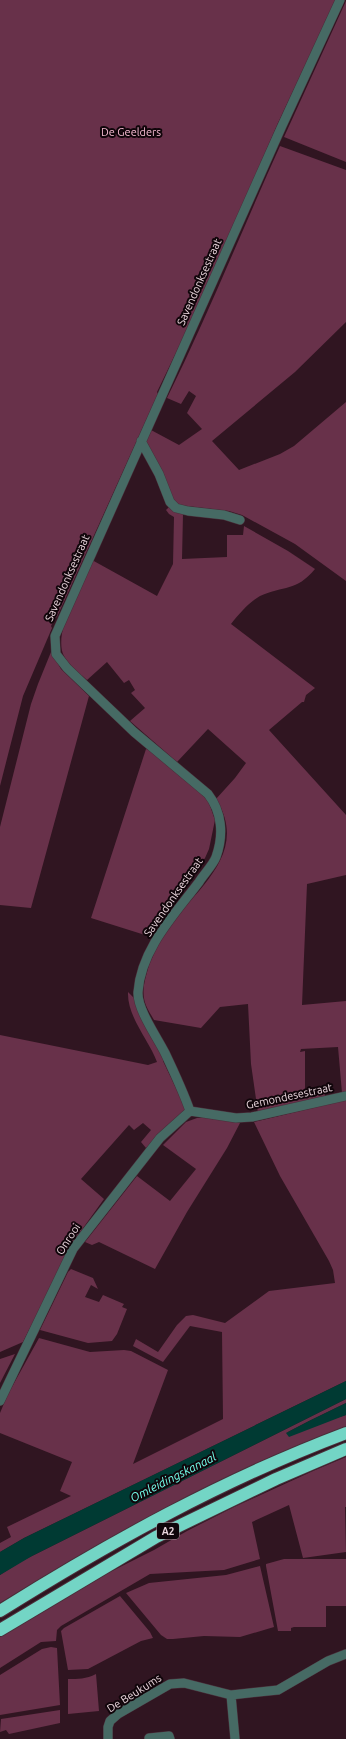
<svg xmlns="http://www.w3.org/2000/svg" width="346" height="1739" font-family="Ubuntu,sans-serif">
	<style>
		.green { fill: #68314a }
		.water { fill: #003a33 }
		.lines { fill: none; stroke-linecap: round; stroke-linejoin: round }
		.minor-casing { stroke: #4a303b; stroke-width: 10 }
		.highway-casing { stroke: #4a303b; stroke-width: 14 }
		.minor { stroke: #466a64; stroke-width: 9 }
		.highway { stroke: #73d5c5; stroke-width: 12 }
		.labels { text-anchor: middle; dominant-baseline: central; stroke-width: 4; stroke-linejoin: round; paint-order: stroke }
		.shield { fill: #10050a; stroke: #a9989e; stroke-width: 1 }
		.shield-label { font-size: 10px; font-weight: bold; fill: #ebd7de }
		.park-label { font-size: 11px; fill: #f7bbd3; stroke: #10050a }
		.street-label { font-size: 11px; fill: #ebd7de; stroke: #10050a }
		.water-label { font-size: 12px; font-style: italic; fill: #73ffeb; stroke: #10050a }
	</style>
	<rect width="100%" height="100%" fill="#301521"/>
	<path class="green" d="M0,0H336L278,123L202,299L157,392L158,394L57,617L55,618L51,626L52,628L23,696L0,786Z
		M346,1V162L284,137Z
		M280,146L346,170V322L295,372L212,441L239,470L280,454L294,446L346,402V581L295,544L242,515L229,511L178,505L172,501L146,441L151,430L179,445L202,429L187,413L196,396L189,391L181,404L167,398C208,315 242,230 280,146Z
		M169,507L183,514L182,559L227,557V535H243L244,526L288,551L315,569C296,592 284,585 260,596C248,603 240,613 231,624L315,688L306,695L304,702H302L269,730L346,815V875L307,884L302,1005L346,1001V1092L342,1093L338,1047L301,1049L300,1052L305,1051V1095L325,1090V1097L258,1113L251,1064L248,1004L220,1007L201,1028L154,1020C150,1013 145,1006 144,998C142,987 146,976 149,965C154,954 158,943 165,932C193,891 251,855 216,799L235,778L246,763L208,729L177,762L130,721L145,708L131,693L135,690L129,680L124,683L107,662L87,680C79,673 69,665 64,656C52,634 82,582 92,560L157,596L173,564L174,517L169,514L166,510Z
		M51,652L61,669L89,696L31,908L0,905V827L31,704L38,684Z
		M146,749L154,752L208,800L215,820L209,849L205,858L186,884L153,922L145,935L91,918Z
		M128,992L134,998L164,1056L163,1061L186,1109L146,1148L141,1142L151,1130L143,1123L134,1130L129,1125L81,1179L104,1199L73,1242L23,1342L0,1352V1035L148,1065L157,1062C149,1040 127,1017 128,992Z
		M346,1100V1381L24,1538L0,1552V1543L11,1537L7,1527L71,1496L60,1491L72,1462L0,1433V1413L8,1394L39,1338L90,1352L124,1350L131,1351L168,1370L133,1464L223,1419L222,1332L190,1326L163,1362L133,1346L136,1339L158,1352L177,1325L186,1316L193,1315L225,1323L269,1291L335,1283L333,1270L329,1261L280,1176L254,1122Z
		M197,1118H210L240,1123L227,1148L187,1212L155,1269L99,1242L92,1245L85,1242L137,1176L170,1201L196,1169L163,1145L186,1122Z
		M71,1269L93,1278L98,1289L91,1285L85,1297L99,1302L103,1295L124,1304L122,1307L127,1309L117,1334L112,1341L88,1343L40,1330L68,1272Z
		M15,1354L0,1383V1359Z
		M346,1399V1403L309,1421L286,1433L346,1415V1427C224,1472 111,1536 0,1603V1575L22,1561Z
		M346,1457V1507H345L346,1552L303,1558L289,1505L252,1522L260,1559L224,1570L150,1574L61,1626L57,1630L56,1641L41,1642L0,1668V1636L98,1578L154,1550L187,1531L234,1507L313,1471Z
		M284,1559H346V1606H326V1627H294L291,1628V1631H278L266,1566V1564Z
		M260,1566L274,1627L240,1637L204,1636L173,1639H167L161,1635L126,1593L149,1583L226,1575Z
		M120,1596L150,1632L153,1638L141,1641L88,1669L68,1670L61,1631L64,1628Z
		M51,1647L57,1648L60,1705L0,1715V1675L42,1649Z
		M96,1674L99,1711L68,1714V1679C78,1679 86,1679 96,1674Z
		M60,1710V1723L9,1734L6,1730L0,1732L1,1719Z"/>
	<path class="water" d="M346,1381V1399L32,1556L0,1575V1552L24,1538Z
		M346,1403V1415L289,1437L286,1433L309,1421Z"/>
	<g class="lines">
		<defs>
			<path id="minor" d="M141,441L159,474L170,502L176,508L188,511L224,515L240,520
				M190,1111C183,1091 174,1072 165,1053C157,1037 137,1009 138,992C141,949 175,914 199,882C204,874 213,865 216,857C224,835 222,812 208,794L134,732L67,668L56,654L55,636L281,128L340,0
				M190,1111L236,1118L252,1117L346,1096
				M0,1401L73,1249L160,1138L190,1111
				M231,1695L235,1739
				M149,1738L169,1736L170,1739
				M108,1739V1727L110,1721L118,1714L170,1684L184,1683L231,1695L278,1690L328,1661L346,1654"/>
			<path id="highway" d="M0,1611C110,1542 224,1479 346,1433
				M0,1630L156,1537L276,1479L346,1449"/>
		</defs>
		<use href="#minor" class="minor-casing"/>
		<use href="#highway" class="highway-casing"/>
		<use href="#minor" class="minor"/>
		<use href="#highway" class="highway"/>
	</g>
	<g class="labels">
		<rect class="shield" x="157" y="1523" width="22" height="16" rx="3"/>
		<g class="shield-label">
			<text x="168" y="1531">A2</text>
		</g>
		<g class="park-label">
			<text x="131" y="132">De Geelders</text>
		</g>
		<g class="street-label">
			<text transform="translate(199 282) rotate(-66)">Savendonksestraat</text>
			<text transform="translate(67 578) rotate(-66)">Savendonksestraat</text>
			<text transform="translate(173 897) rotate(-55)">Savendonksestraat</text>
			<text transform="translate(289 1096) rotate(-12)">Gemondesestraat</text>
			<text transform="translate(68 1239) rotate(-57)">Onrooi</text>
			<text transform="translate(134 1693) rotate(-32)">De Beukums</text>
		</g>
		<g class="water-label">
			<text transform="translate(173 1477) rotate(-27)">Omleidingskanaal</text>
		</g>
	</g>
</svg>
